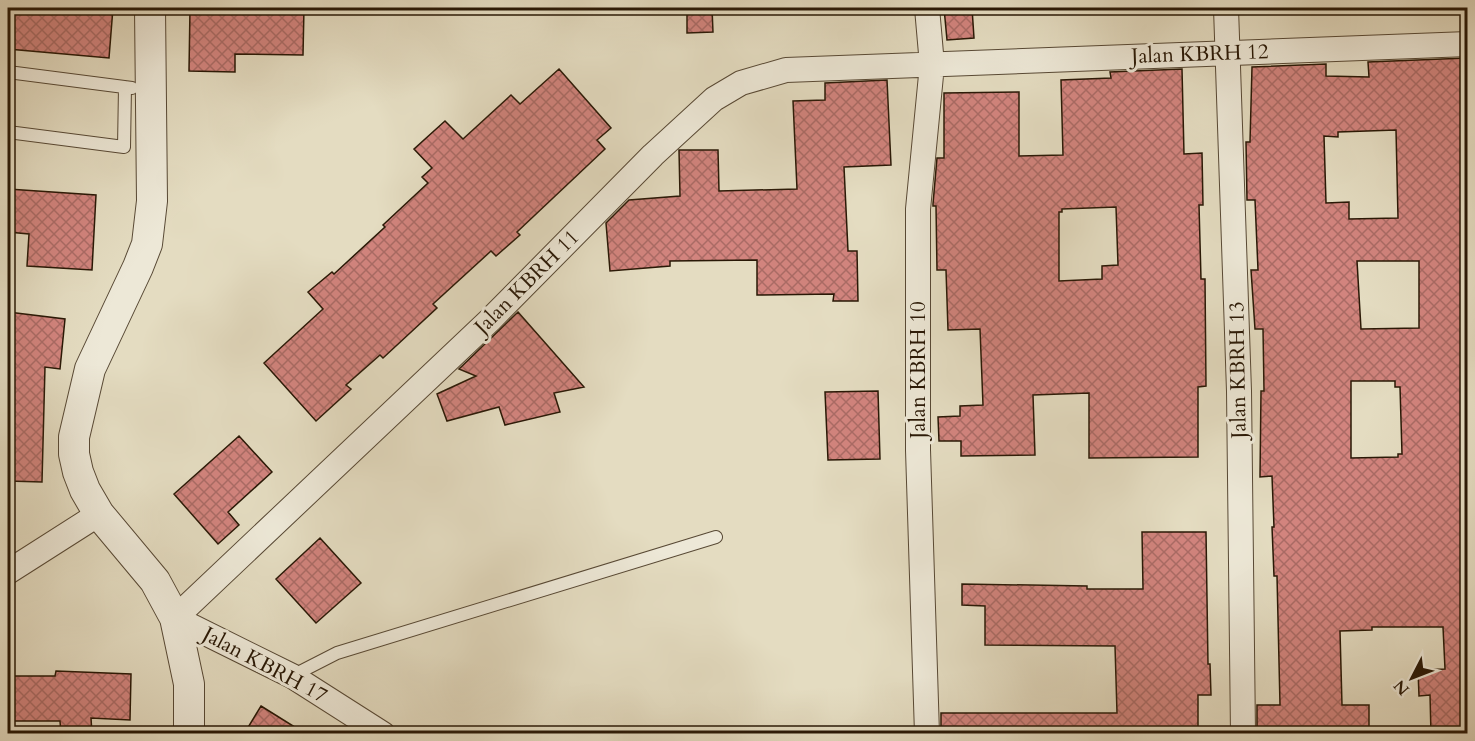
<svg xmlns="http://www.w3.org/2000/svg" width="1475" height="741" font-family="Cardo,serif">
	<style>
		.building { fill: url(#building-cross-hatch); stroke: #291806; stroke-width: 1.5; fill-rule: evenodd }
		.lines { fill: none; stroke-linecap: round; stroke-linejoin: round }
		.service-casing { stroke: #584935; stroke-width: 14 }
		.minor-casing { stroke: #584935; stroke-width: 26 }
		.tertiary-casing { stroke: #584935; stroke-width: 32 }
		.service { stroke: #ede8d7; stroke-width: 12 }
		.minor { stroke: #ede8d7; stroke-width: 24 }
		.tertiary { stroke: #ede8d7; stroke-width: 30 }
		.labels { text-anchor: middle; dominant-baseline: central; stroke-width: 6; stroke-linejoin: round; paint-order: stroke }
		.street-label { font-size: 21px; fill: #291806; stroke: #ede8d7 }
	</style>
	<defs>
		<pattern id="building-cross-hatch" width="8" height="8" patternUnits="userSpaceOnUse" patternTransform="scale(1.5)"><rect width="8" height="8" fill="#d2847e"/><path d="M0 0l8 8M0 8l8-8" fill="none" stroke="#aa6b65"/></pattern>
	</defs>
	<rect width="100%" height="100%" fill="#e4dcc1"/>
	<filter id="stains"><feTurbulence type="fractalNoise" baseFrequency=".00333" numOctaves="4"/><feColorMatrix values="0 0 0 0 .2 0 0 0 0 .09 0 0 0 0 .02 0 0 0 .5 -.17"/></filter>
	<radialGradient id="worn" r=".72"><stop offset=".6" stop-color="#630" stop-opacity="0"/><stop offset="1" stop-color="#630" stop-opacity=".3"/></radialGradient>
	<path class="building" d="M8,8H113L109,58L8,49Z
		M190,8H304L303,55L235,54V72L189,71Z
		M687,8H712L713,32L687,33Z
		M944,8H972L974,38L947,40Z
		M1467,58V734H1431L1430,695L1419,696L1418,670L1445,669L1443,627H1372V630L1340,631L1342,705H1369V734L1257,733V705H1280L1277,576H1274L1272,527H1274L1272,476L1260,477L1261,391H1264L1263,329H1255L1251,270H1258L1255,200H1247L1246,142H1250L1252,67L1326,64V76L1369,77L1368,62ZM1396,130L1398,218L1349,219V202L1326,203L1324,136L1338,137V132ZM1357,261H1419V328L1361,329ZM1351,381H1395V387H1400L1402,454H1398V457L1351,458Z
		M559,69L611,128L597,140L605,149L517,232L520,235L496,256L491,251L433,304L437,308L383,358L380,355L346,385L351,389L316,421L264,363L323,309L308,292L332,272L334,274L385,227L383,225L428,183L422,177L432,168L414,149L445,121L463,139L511,95L520,104Z
		M1182,69L1184,154L1202,153L1203,205H1199L1201,279H1205L1206,386L1198,387V457L1089,458V393L1033,395L1035,455L961,456V441H939L938,417L960,416V406L983,405L980,329L948,330L946,270H937L936,206H933V204L937,158H944V93L1019,92V156L1063,155L1061,80L1111,78L1110,72ZM1116,207L1118,265L1102,266V279L1059,281V212H1062V209Z
		M887,80L891,165L844,167L848,251H857L858,301H833L834,294L757,295V260L670,261V266L610,271L606,223L629,200L680,196L679,150H718L719,191L797,189L793,101L825,100V83Z
		M8,189L96,195L92,270L27,266L29,234L8,232Z
		M8,312L65,319L60,369L45,367L42,482L8,481Z
		M518,312L584,387L554,393L560,412L505,425L499,407L447,421L437,394L476,376L459,369Z
		M878,391L880,459L828,460L825,392Z
		M239,436L272,472L228,512L239,525L218,544L174,494Z
		M1142,532H1206L1208,664H1210L1211,695H1198V734H941V713H1117L1115,646L985,645V606L962,605V584L1087,586V589H1143Z
		M320,538L361,583L316,623L276,579Z
		M56,671L131,674L130,720L91,718L92,734H61L60,721H8V676H55Z
		M261,706L306,734H244Z"/>
	<g class="lines">
		<defs>
			<path id="service" d="M8,72L132,88
				M8,132L124,147L125,87
				M292,676L337,653L716,537"/>
			<path id="minor" d="M1226,8L1239,391L1243,734
				M8,572L99,514
				M383,734L292,676L175,618L490,320L653,155L714,99L741,83L786,70L1468,44
				M927,734L918,450V209L932,65L927,8"/>
			<path id="tertiary" d="M150,8L152,201L147,244L138,267L90,369L74,437V454L78,472L85,490L99,514L155,581L175,618L189,684V734"/>
		</defs>
		<use href="#service" class="service-casing"/>
		<use href="#minor" class="minor-casing"/>
		<use href="#tertiary" class="tertiary-casing"/>
		<use href="#service" class="service"/>
		<use href="#minor" class="minor"/>
		<use href="#tertiary" class="tertiary"/>
	</g>
	<g class="labels">
		<g class="street-label">
			<text transform="translate(1200 54) rotate(-2)">Jalan KBRH 12</text>
			<text transform="translate(527 282) rotate(-45)">Jalan KBRH 11</text>
			<text transform="translate(918 370) rotate(-90)">Jalan KBRH 10</text>
			<text transform="translate(1238 370) rotate(-91)">Jalan KBRH 13</text>
			<text transform="translate(265 665) rotate(28)">Jalan KBRH 17</text>
		</g>
	</g>
	<rect width="1475" height="741" fill="none" stroke="#e4dcc1" stroke-width="30"/>
	<rect x="9" y="9" width="1457" height="723" fill="none" stroke="#291806" stroke-width="3"/>
	<rect x="15" y="15" width="1445" height="711" fill="none" stroke="#291806" stroke-width="1.5"/>
	<g transform="translate(1412 678) rotate(228)" stroke="#ede8d7" stroke-width="4.5" paint-order="stroke">
	<path d="M0-4.5L10 22L0 15L-10 22Z" fill="#291806"/>
	<text y="-9" font-size="16" font-weight="bold" text-anchor="middle" fill="#291806">N</text>
	</g>
	<rect width="100%" height="100%" filter="url(#stains)"/>
	<rect width="100%" height="100%" fill="url(#worn)"/>
</svg>
